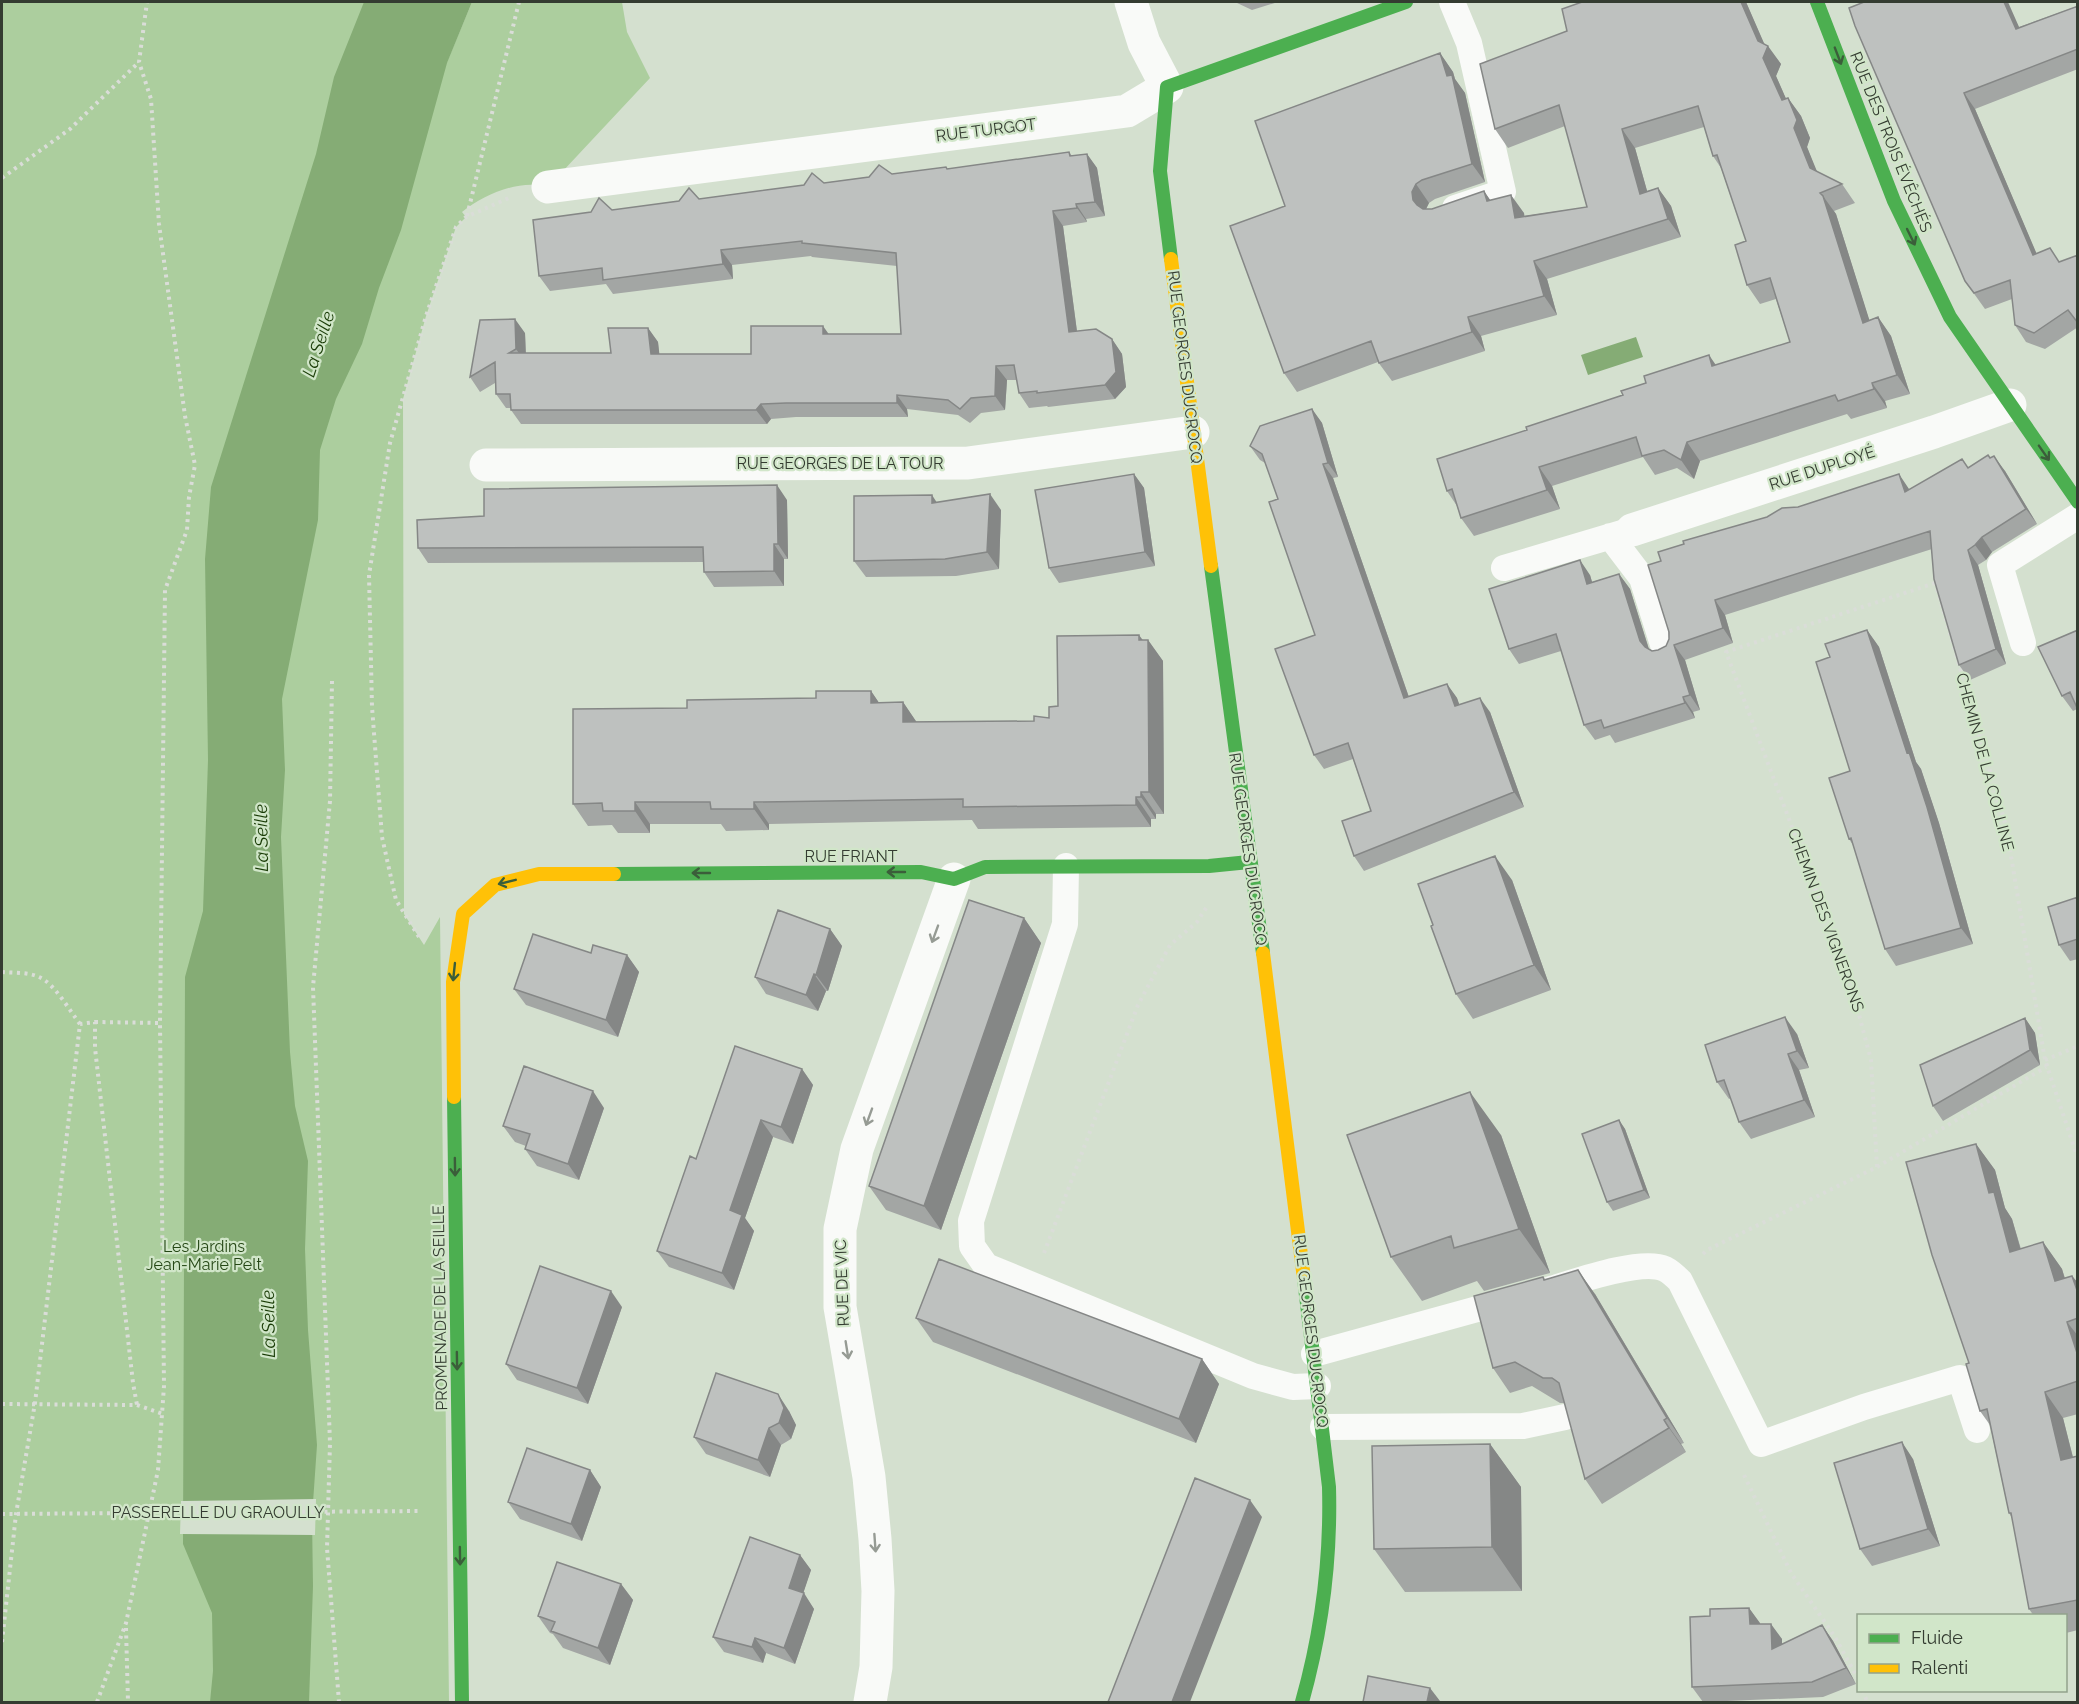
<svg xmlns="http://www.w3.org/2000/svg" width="2079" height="1704" font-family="Raleway,sans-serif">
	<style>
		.green { fill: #acce9e }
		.water { fill: #85ac75 }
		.pier { fill: #d4e0cf }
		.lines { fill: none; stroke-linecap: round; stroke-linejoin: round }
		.path { stroke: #daddd8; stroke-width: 4; stroke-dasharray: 3 4.5; stroke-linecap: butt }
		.lane { stroke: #f9faf8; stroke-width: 26 }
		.street { stroke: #f9faf8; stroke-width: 33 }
		.fast { stroke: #4caf50; stroke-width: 14 }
		.slow { stroke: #ffc107; stroke-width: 14 }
		.wall { fill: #a3a6a4 }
		.shaded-wall { fill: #858786 }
		.building { fill: #bec1bf; stroke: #858786; stroke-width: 1.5 }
		.oneway { stroke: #3b5e3a }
		.oneway2 { stroke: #969b94 }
		.labels { text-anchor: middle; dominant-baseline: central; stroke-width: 4.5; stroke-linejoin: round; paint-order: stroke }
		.street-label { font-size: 16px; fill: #343c31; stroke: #d1e6c9 }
		.park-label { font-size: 16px; fill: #254715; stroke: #d1e6c9 }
		.water-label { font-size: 18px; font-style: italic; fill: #193b06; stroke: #d1e6c9 }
	</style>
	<rect width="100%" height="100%" fill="#d4e0cf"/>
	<path class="green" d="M2,2H399L447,62L472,2H622L627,32L650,78L548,187C519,179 485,194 462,212L466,217L456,227L426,316L403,399L404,914L424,945L440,917L449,1702H2Z"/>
	<path class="water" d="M364,2H472L447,63L401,230L379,288L362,344L336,399L320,450L318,520L282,699L285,770L281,837L290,1052L295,1106L308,1161L305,1249L308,1330L317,1445L312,1517L313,1586L309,1702H210L213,1671L212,1613L183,1544L185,977L203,911L208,760L205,559L211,487L316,154L334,77Z
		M1636,337L1643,357L1588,375L1581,355Z"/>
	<path class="pier" d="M316,1499L315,1535L180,1534L181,1501Z"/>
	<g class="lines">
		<path class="path" d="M2,178L70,129L139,62
			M467,216L519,2
			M1935,582L2006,826L2045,1060L2078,1159
			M332,681L330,801L313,987L330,1443L327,1548L339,1702
			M419,937L396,900L382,837L372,707L369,575L390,443L426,316L456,227L466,217L511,197
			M2,972C14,973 28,972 39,977C54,983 70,1011 80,1024
			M95,1022L160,1023
			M2045,1060L2078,1046
			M1877,1167L1871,1060L1850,981L1726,652L1935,583
			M1044,1253L1138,1005L1170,945L1197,922L1208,905
			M1703,1254L1707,1250L1877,1167L2046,1067
			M2,1404L137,1405L163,1414
			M1744,1475L1791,1573L1835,1637L1858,1679
			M2,1514L420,1511
			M126,1628L128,1702
			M2,1642L16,1514L35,1403L80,1024L95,1022V1048L133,1383L137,1405
			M1863,1690L1867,1702
			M97,1702L126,1623L152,1499L158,1470L164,1386L160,1023L165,590L187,530L189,497L195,465L185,416L159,224L151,99L139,62L147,2"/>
		<path class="lane" d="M1452,2L1469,43L1503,192L1455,208
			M1610,536L1642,578L1665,651
			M1504,568L1632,530
			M2023,643L2000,565L2078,516
			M1066,866L1065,924L971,1221L972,1246L986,1266L1253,1376L1293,1387L1318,1386
			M1551,1289C1577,1281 1642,1258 1665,1269C1671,1272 1676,1277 1680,1281L1761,1444L1864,1407L1960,1378L1977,1430
			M1314,1354L1510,1300
			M1323,1427L1523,1426L1565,1417"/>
		<path class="street" d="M548,187L1127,111L1167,87L1144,43L1131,2
			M486,465L968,463L1193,432
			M1632,530L1934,432L2010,405
			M870,1702L876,1667L878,1591L875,1539L869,1477L840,1307V1229L857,1149L954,879"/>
		<path class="fast" d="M1817,2L1894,201L1950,317L2078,502
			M1171,259L1160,171L1167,87L1406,2
			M1211,566L1263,953
			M614,874L921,872L954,879L985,867L1209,866L1249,862
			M454,1097L462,1702
			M1302,1702C1322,1631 1331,1561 1329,1487L1304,1279"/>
		<path class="slow" d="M1171,259L1211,566
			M1263,953L1304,1279
			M454,1097L453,982L463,914L495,885L539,874H614"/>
	</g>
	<path class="wall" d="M1235,2H1278L1252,10Z
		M1582,2H1746L1764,44L1781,64L1776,76L1786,99L1788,98L1801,116L1810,138L1807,147L1816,171L1842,184L1855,203L1834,211L1836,214L1869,320L1878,317L1891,336L1910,394L1885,401L1887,408L1851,419L1847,414L1700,461L1694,479L1677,468L1655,475L1643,457L1552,486L1560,509L1474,536L1461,518L1457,506L1447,491L1527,430L1716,365L1790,342L1776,299L1760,304L1747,285L1746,241L1721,168L1713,156L1704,127L1635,148L1647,191L1658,188L1671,206L1681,237L1547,279L1557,315L1481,336L1485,351L1392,381L1378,362L1297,392L1284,373L1285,206L1440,53L1453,72L1455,79L1465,93L1485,182L1435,199L1429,203L1426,209H1432L1484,191L1490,200L1524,213V216L1587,207L1565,126L1508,148L1495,129L1567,31Z
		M1864,2L2019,27L2078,6V69L1975,109L2036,253L2059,262L2078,255V327L2045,349L2026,342L2015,325L2012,299L1985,309L1965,281Z
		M1069,152L1072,156L1087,154L1097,168L1105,216L1086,219L1087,222L1063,226L1077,331L1112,339L1122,354L1126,387L1115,399L1048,407L1047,406L1029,408L1019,393L1017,380H1007L1005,410L981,413L970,423L958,415L907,409L908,417H796L771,419L767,424H521L511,410V408H506L496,394L495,383L480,392L470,377L525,333L526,353H611L648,328L658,342L659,354H751L829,334H901L897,266L812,257L811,256L732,265L733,279L613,294L606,284L550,291L539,276L612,210L699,199L892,174L948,169Z
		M1312,409L1322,423L1338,477L1333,478L1409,697L1447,684L1457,698L1459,705L1490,712L1524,807L1364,871L1354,856L1371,811L1353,759L1324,769L1314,755L1315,635L1278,499L1265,463L1260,460L1250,446Z
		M1990,458L2005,471L2037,524L1992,552L1986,560L1978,565L2006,664L1970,680L1959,665L1932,549L1725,615L1733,643L1685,660L1700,710L1693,712L1695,718L1615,743L1610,735L1595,740L1584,725L1561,651L1519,664L1509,649L1590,575L1592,582L1619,574L1630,589L1649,649L1652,651L1658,650L1666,646L1669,639L1661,561L1798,507L1909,490L1968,468Z
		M1134,474L1144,488L1155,566L1059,583L1049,568Z
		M787,500L788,559H784V586L714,587L704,572V562L428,563L418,548L484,516Z
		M937,502L1001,510L999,569L956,576L866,577L854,561Z
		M1867,630L1879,647L1916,762L1921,769L1939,823L1973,944L1896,966L1885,949L1853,845L1849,839L1850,771L1830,657Z
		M2078,630L2077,709L2073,711L2062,696Z
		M1142,640H1148L1163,661L1164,814H1156V819H1151V827L978,829L972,820L769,824V830L726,831L721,824H650V833H618L612,825L588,826L573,804L687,708L816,698L871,691L879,703L903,702L916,722L1034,721L1049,718L1058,706Z
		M1512,880L1551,990L1473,1019L1456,994Z
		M2078,897V959L2070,961L2059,945Z
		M1024,918L1041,943L941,1230L886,1210L869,1186Z
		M830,929L842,946L828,991H826L818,1011L766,994L755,977Z
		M591,953L627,955L639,972L618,1037L526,1005L514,989Z
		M2025,1018L2035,1033L2040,1065L1943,1121L1933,1106Z
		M1797,1034L1809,1068L1799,1070L1815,1117L1751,1139L1739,1122L1731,1098L1729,1099L1717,1082Z
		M802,1069L813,1085L793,1144L773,1137L745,1218L754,1231L734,1290L669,1267L657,1251L696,1159Z
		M604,1108L579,1180L537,1166L525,1149L526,1146L515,1142L503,1126Z
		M1619,1120L1625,1129L1650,1198L1613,1211L1607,1202Z
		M1501,1135L1550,1273L1484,1291L1477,1281L1422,1301L1391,1257Z
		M1976,1144L1995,1170L2005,1208L2012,1219L2021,1249L2043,1242L2062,1269L2065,1278L2072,1276L2078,1283V1414L2063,1418L2073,1457L2078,1456V1630L2066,1633V1616H2034L2029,1609L2012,1518L2009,1513L1990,1425L1980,1411L1969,1363Z
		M1543,1277L1545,1279L1595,1294L1684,1443L1681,1444L1686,1452L1602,1504L1585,1479L1565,1403H1560L1532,1386L1510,1393L1493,1368Z
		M622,1307L588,1404L517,1380L506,1364Z
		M916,1318L1202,1359L1219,1384L1196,1443L933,1342Z
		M789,1411L796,1425L791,1439L781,1445L770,1477L706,1454L694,1437Z
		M1490,1444L1521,1487L1522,1591L1405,1592L1374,1549Z
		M1913,1459L1940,1546L1872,1566L1860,1549Z
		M590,1470L601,1487L582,1541L520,1519L508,1502Z
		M800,1555L811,1570L803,1593L814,1609L795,1664L766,1653L763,1663L724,1652L713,1637Z
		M621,1584L633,1600L610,1665L563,1648L553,1634L550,1633L538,1616Z
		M1749,1608L1760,1624L1782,1639V1644L1822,1625L1833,1641L1856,1684L1823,1697L1703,1702L1692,1687L1710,1616Z"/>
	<path class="shaded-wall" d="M1741,2H1746L1767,50L1768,46L1781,64L1776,76L1795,119L1782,100L1763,58L1758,41Z
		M2004,2H2008L2027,45L2016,29Z
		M1440,53L1453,72L1455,79L1465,93L1485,182L1472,164Z
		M1964,93L1975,109L2044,271L2033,255Z
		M1788,98L1801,116L1810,138L1807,147L1823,186L1810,168L1794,128Z
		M1622,129L1635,148L1653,212L1640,194Z
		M1087,154L1097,168L1105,216L1095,202Z
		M1416,184L1429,203L1425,211L1426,218L1413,200L1412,192Z
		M1658,188L1671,206L1681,237L1668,219Z
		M1484,191L1497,210L1487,201Z
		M1511,195L1524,213L1528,236L1515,218Z
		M1823,196L1836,214L1876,341L1863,323Z
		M1076,204L1086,219L1087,222L1077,208Z
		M1053,211L1063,226L1079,347L1069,332Z
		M721,250L732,265L733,279L723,264Z
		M1534,261L1547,279L1557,315L1544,296Z
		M1468,317L1481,336L1485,351L1472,332Z
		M1878,317L1891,336L1910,394L1897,375Z
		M515,319L525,333L526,363L516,349Z
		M823,326L833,340L823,334Z
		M648,328L658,342L661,368L651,354Z
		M1112,339L1122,354L1126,387L1115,399L1105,385Z
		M1709,355L1722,374L1712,366Z
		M996,366L1007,380L1005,410L995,396Z
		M1872,383L1885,401L1887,408L1874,389Z
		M897,395L907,409L908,417L897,403Z
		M761,404L771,419L767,424L756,410Z
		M1312,409L1322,423L1338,477L1328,463Z
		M1687,442L1700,461L1694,479L1681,460Z
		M1994,456L2005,471L2037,524L2026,509Z
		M1323,464L1333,478L1414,712L1404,698Z
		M1539,467L1552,486L1560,509L1547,490Z
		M1134,474L1144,488L1155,566L1145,552Z
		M1899,474L1909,489L1915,507L1905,492Z
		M777,485L787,500L788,559L778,544Z
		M990,494L1001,510L999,569L987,552Z
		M932,495L943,512L932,503Z
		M1982,537L1992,552L1986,560L1975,545Z
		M774,544L784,559V586L774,571Z
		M1968,550L1978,565L2006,664L1996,649Z
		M1580,560L1590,575L1597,599L1587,584Z
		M1619,574L1630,589L1651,656L1640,641Z
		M1715,600L1725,615L1733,643L1723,628Z
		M1867,630L1879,647L1916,762L1921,769L1939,823L1973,944L1961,928L1907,753Z
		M1139,635L1148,647V640L1163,661L1164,814L1149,792Z
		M1674,645L1685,660L1700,710L1690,695Z
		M1447,684L1457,698L1465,720L1455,706Z
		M871,691L886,713L871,703Z
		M1683,697L1693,712L1695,718L1685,703Z
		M1480,698L1490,712L1524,807L1514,792Z
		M903,702L918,724L903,722Z
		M1141,792L1156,814V819L1141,797Z
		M1136,797L1151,819V827L1136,805Z
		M635,802L650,824V833L635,811Z
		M754,802L769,824V830L754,809Z
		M1495,856L1512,880L1551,990L1534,965Z
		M1024,918L1041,943L941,1230L924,1206Z
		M830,929L842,946L828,991L816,975Z
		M627,955L639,972L618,1037L606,1020Z
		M814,974L826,991L818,1011L806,995Z
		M1785,1017L1797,1034L1809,1068L1797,1051Z
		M2025,1018L2035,1033L2040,1065L2030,1050Z
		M1788,1054L1799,1070L1815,1117L1804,1100Z
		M802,1069L813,1085L793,1144L781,1127Z
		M593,1091L604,1108L579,1180L568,1164Z
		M1470,1092L1501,1135L1550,1273L1519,1229Z
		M761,1120L773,1137L745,1218L754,1231L734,1290L722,1273L730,1210Z
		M1619,1120L1625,1129L1650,1198L1644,1190Z
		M1976,1144L1995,1170L2005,1208L2012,1219L2029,1279L2010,1252L1989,1193Z
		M2043,1242L2062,1269L2073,1308L2055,1281Z
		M1578,1270L1595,1294L1684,1443L1667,1418Z
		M2072,1276L2078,1283V1293Z
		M611,1291L622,1307L588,1404L577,1388Z
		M2067,1322L2078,1336V1356Z
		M1202,1359L1219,1384L1196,1443L1179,1419Z
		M2045,1392L2063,1418L2078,1478L2061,1460Z
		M778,1394L789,1411L796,1425L791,1439L779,1423Z
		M1664,1420L1681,1444L1686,1452L1669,1428Z
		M769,1428L781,1445L770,1477L758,1460Z
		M1902,1442L1913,1459L1940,1546L1928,1529Z
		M1490,1444L1521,1487L1522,1591L1492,1547Z
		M590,1470L601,1487L582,1541L571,1524Z
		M1250,1500L1262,1517L1190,1702H1172Z
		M800,1555L811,1570L800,1603L789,1588Z
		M621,1584L633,1600L610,1665L598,1648Z
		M804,1593L814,1609L795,1664L784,1648Z
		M1749,1608L1760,1623L1761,1640L1750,1624Z
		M1771,1624L1782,1639V1665L1772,1649Z
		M1822,1625L1833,1641L1856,1684L1846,1668Z
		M755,1638L766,1653L763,1663L752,1647Z
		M1430,1688L1440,1701L1439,1702H1427Z"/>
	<path class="building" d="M1582,2H1741L1758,41L1768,46L1763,58L1782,100L1788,98L1797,120L1794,128L1810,168L1842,184L1820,193L1823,196L1863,323L1878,317L1897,375L1872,383L1874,389L1838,401L1835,395L1687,442L1681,460L1664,450L1642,456L1636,437L1539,467L1547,490L1461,518L1452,489L1447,491L1437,459L1527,430L1526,427L1623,395L1621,391L1646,383L1644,376L1709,355L1712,366L1790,342L1770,278L1747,285L1735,245L1746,241L1717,155L1713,156L1698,106L1622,129L1640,194L1658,188L1668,219L1534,261L1544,296L1468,317L1472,332L1379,363L1371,341L1284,373L1230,226L1285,206L1255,121L1440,53L1447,76L1452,75L1472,164L1422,180L1416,184L1412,192L1413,200L1417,205L1423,209H1432L1484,191L1487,201L1511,195L1515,218L1587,207L1559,105L1495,129L1480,64L1567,31L1562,9Z
		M1864,2H2004L2016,29L2078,6V49L1964,93L2033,255L2050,248L2059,262L2078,255V323L2068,310L2034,333L2015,325L2010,280L1974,293L1965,281L1855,26L1849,8Z
		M1069,152L1070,156L1087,154L1095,202L1076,204L1077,208L1053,211L1069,332L1096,329L1112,339L1116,372L1105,385L1037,393V391L1019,393L1014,365L996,366L995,396L971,398L960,409L948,400L897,395V403H786L761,404L756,410H511L510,394H496L495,362L470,377L480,320L515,319L516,349L509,353H611L608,328H648L651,354H751V326H823V334H901L896,253L802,243V241L721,250L723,264L603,280L602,268L539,276L533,220L591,212L599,198L612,210L679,201L689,188L699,199L804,185L812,173L824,183L869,177L879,165L892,174L946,167L947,169Z
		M1312,409L1328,463L1323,464L1404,698L1447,684L1455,706L1480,698L1514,792L1354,856L1342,821L1371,811L1348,743L1314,755L1275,649L1315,635L1269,502L1278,499L1262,454L1250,446L1260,426Z
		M1988,455L1990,458L1994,456L2026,509L1982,537L1975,545L1968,550L1996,649L1959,665L1934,579L1930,531L1715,600L1723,628L1674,645L1690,695L1683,697L1685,703L1604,728L1601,720L1584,725L1556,634L1509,649L1489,589L1580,560L1587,584L1619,574L1640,641L1645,647L1652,651L1658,650L1666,646L1669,639V632L1648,565L1661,561L1658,552L1684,544L1683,541L1767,517L1782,508L1798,507L1899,474L1905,492L1962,459L1968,468Z
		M1134,474L1145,552L1049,568L1035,490Z
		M777,485L778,544H774V571L704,572L703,547L418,548L417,520L484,516V489Z
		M990,494L987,552L945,559L854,561V496L932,495V503Z
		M1867,630L1907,753L1909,752L1927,807L1961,928L1885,949L1851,838L1849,839L1829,778L1850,771L1816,662L1830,657L1825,644Z
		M2078,630V710L2070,692L2062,696L2038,647Z
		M1139,635V640H1148L1149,792H1141V797H1136V805L963,807V799L754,802V809H711L710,802H635V811H603L602,803L573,804V709L687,708V700L816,698V691H871V703L903,702V722L1034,721V716L1049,718V707L1058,706L1057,636Z
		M1495,856L1534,965L1456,994L1431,926L1433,925L1418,884Z
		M2078,897V939L2059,945L2048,907Z
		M969,900L1024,918L924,1206L869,1186Z
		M778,910L830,929L816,975L814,974L806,995L755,977Z
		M533,934L591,953L593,945L627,955L606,1020L514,989Z
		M1785,1017L1797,1051L1788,1054L1804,1100L1739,1122L1724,1080L1717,1082L1705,1045Z
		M2025,1018L2030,1050L1933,1106L1920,1065Z
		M735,1046L802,1069L781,1127L761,1120L730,1210L742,1215L722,1273L657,1251L690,1156L696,1159Z
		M524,1066L593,1091L568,1164L525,1149L530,1134L503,1126Z
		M1470,1092L1519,1229L1454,1248L1451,1236L1391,1257L1347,1135Z
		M1619,1120L1644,1190L1607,1202L1582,1134Z
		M1976,1144L1989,1193L1994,1192L2010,1252L2043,1242L2055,1281L2072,1276L2078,1293V1318L2067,1322L2078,1356V1381L2045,1392L2061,1460L2078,1456V1600L2029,1609L2011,1513H2009L1987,1409L1980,1411L1966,1364L1969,1363L1932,1255L1906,1162Z
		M939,1259L1202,1359L1179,1419L916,1318Z
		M540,1266L611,1291L577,1388L506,1364Z
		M1578,1270L1667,1418L1664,1420L1669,1428L1585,1479L1559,1383L1552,1378H1543L1515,1362L1493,1368L1474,1296L1543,1277L1544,1280Z
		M716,1373L778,1394L784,1408L779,1423L769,1428L758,1460L694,1437Z
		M1902,1442L1928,1529L1860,1549L1834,1463Z
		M1490,1444L1492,1547L1374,1549L1372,1446Z
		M527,1448L590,1470L571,1524L508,1502Z
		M1195,1478L1250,1500L1172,1702H1108Z
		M750,1537L800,1555L789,1588L804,1593L784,1648L755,1638L752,1647L713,1637Z
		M557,1562L621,1584L598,1648L551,1631L555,1622L538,1616Z
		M1749,1608L1750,1624H1771L1772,1649L1822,1625L1846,1668L1812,1682L1692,1687L1690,1617L1710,1616V1609Z
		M1368,1676L1430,1688L1427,1702H1363Z"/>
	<defs><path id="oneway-shaft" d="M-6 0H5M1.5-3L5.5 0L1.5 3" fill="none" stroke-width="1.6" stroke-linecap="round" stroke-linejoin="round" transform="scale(1.5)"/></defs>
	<g class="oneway">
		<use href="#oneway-shaft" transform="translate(1838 56) rotate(69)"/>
		<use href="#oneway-shaft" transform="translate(1911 237) rotate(64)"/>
		<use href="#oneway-shaft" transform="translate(2044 453) rotate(55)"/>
		<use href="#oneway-shaft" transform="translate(896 872) rotate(180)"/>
		<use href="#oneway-shaft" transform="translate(701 873) rotate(180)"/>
		<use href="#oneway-shaft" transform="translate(507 882) rotate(166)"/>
		<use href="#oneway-shaft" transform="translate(454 972) rotate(96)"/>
		<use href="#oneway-shaft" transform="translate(455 1167) rotate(89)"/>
		<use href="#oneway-shaft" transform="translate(457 1361) rotate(89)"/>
		<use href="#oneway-shaft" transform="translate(460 1556) rotate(89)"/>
	</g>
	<g class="oneway2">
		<use href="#oneway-shaft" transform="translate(935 934) rotate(110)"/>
		<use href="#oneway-shaft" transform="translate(869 1117) rotate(110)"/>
		<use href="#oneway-shaft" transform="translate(847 1350) rotate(81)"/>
		<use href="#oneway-shaft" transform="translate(875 1543) rotate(86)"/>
	</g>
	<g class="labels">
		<g class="street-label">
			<text transform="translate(986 130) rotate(-7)">RUE TURGOT</text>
			<text transform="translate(1891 142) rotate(68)">RUE DES TROIS ÉVÊCHÉS</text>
			<text transform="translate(1185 367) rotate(83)">RUE GEORGES DUCROCQ</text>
			<text x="840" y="463">RUE GEORGES DE LA TOUR</text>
			<text transform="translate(1822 468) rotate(-18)">RUE DUPLOYÉ</text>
			<text transform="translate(1985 762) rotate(75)">CHEMIN DE LA COLLINE</text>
			<text transform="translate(1248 849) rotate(82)">RUE GEORGES DUCROCQ</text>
			<text x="851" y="856">RUE FRIANT</text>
			<text transform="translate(1826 920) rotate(70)">CHEMIN DES VIGNERONS</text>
			<text transform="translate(842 1283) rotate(-92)">RUE DE VIC</text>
			<text transform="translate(440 1308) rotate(-91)">PROMENADE DE LA SEILLE</text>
			<text transform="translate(1311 1331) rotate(83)">RUE GEORGES DUCROCQ</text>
			<text x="218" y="1512">PASSERELLE DU GRAOULLY</text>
		</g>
		<g class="park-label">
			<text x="204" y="1246">Les Jardins<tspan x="204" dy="18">Jean-Marie Pelt</tspan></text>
		</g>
		<g class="water-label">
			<text transform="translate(318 344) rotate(-72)">La Seille</text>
			<text transform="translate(261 838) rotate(-91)">La Seille</text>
			<text transform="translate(268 1324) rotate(-91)">La Seille</text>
		</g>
	</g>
	<rect width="2079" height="1704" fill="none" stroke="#343c31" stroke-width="6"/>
	<rect x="1857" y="1614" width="210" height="78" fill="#d1e6c9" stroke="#92a28c" stroke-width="1.5"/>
	<rect x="1869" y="1634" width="30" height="9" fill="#4caf50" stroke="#92a28c" stroke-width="1.5"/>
	<text x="1911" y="1644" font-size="18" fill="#343c31">Fluide</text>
	<rect x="1869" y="1664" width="30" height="9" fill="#ffc107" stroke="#92a28c" stroke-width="1.5"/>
	<text x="1911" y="1674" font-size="18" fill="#343c31">Ralenti</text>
</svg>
